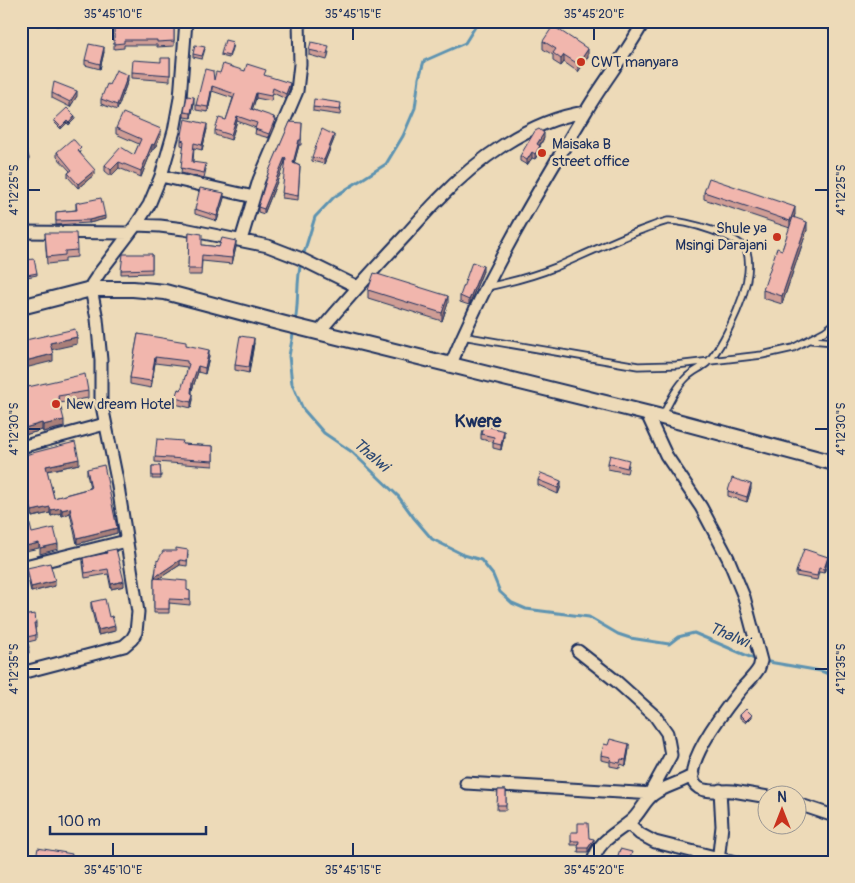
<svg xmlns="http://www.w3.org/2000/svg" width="855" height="883" font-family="Pangolin,sans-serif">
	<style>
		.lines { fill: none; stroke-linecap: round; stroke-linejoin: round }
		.stream { stroke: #5d93b1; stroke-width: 3 }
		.service-casing { stroke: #1b2f5e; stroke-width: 9 }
		.minor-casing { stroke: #1b2f5e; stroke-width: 15 }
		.tertiary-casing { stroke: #1b2f5e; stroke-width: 18 }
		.service { stroke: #eddab8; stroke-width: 5.5 }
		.minor { stroke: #eddab8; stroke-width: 11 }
		.tertiary { stroke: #eddab8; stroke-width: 14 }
		.wall { fill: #cf9d95; stroke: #1b2f5e }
		.shaded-wall { fill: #a97f79; stroke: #1b2f5e }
		.building { fill: #f1b6ad; stroke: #1b2f5e }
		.ticks { fill: none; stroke: #1b2f5e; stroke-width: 2 }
		.poi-dot { fill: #c8321e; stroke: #eddab8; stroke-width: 2 }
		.labels { text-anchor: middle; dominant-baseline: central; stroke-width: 5; stroke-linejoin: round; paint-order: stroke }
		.poi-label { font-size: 15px; fill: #1b2f5e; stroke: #eddab8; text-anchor: start }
		.water-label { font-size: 16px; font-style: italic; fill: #2c4873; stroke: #eddab8 }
		.quarter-label { font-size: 18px; font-weight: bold; fill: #1b2f5e; stroke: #eddab8 }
		.neatline { fill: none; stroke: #1b2f5e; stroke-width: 2 }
		.ticks-label { font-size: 12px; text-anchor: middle; fill: #1b2f5e }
	</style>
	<rect width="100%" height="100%" fill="#eddab8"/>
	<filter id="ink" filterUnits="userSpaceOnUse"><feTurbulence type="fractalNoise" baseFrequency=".02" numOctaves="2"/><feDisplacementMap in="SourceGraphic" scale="10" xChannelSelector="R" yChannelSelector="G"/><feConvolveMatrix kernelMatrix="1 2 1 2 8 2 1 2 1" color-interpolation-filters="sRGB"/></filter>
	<g filter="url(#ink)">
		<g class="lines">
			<path class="stream" d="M303,256L315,217L334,197L386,164L403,136L415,108L419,78L424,61L465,43L475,27L473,21
				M295,323C299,303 296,282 301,262
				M294,329L289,356L292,384L303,409L324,433L352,452L398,496L414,518L432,539L464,555L481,560L493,575L500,592L512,603L526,609L589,617L618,634L630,638L669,644L678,637L694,633L757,660
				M763,661L821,671L834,676"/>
			<defs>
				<path id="service" d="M487,287C511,282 534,276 556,267C583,255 609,243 636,232C646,229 658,223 668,221C684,220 741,236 747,252C752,269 744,295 737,311C729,329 720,349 707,363C701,368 694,371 688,376C676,387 669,403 662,417
					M462,336L638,366L676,365L762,355L793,348L825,331L834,324
					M811,340L834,342"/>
				<path id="minor" d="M827,21L834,24
					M161,176L254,197
					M136,225L160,226L184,229L268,246L299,258L358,287
					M21,232L130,233
					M241,240L259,180L297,91L300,64L299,21
					M319,332C347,299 376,267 406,235C416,224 426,212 437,201C476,160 528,121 585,112
					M451,364C487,276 536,194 585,113C603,82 627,53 644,21
					M647,414L666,455L701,507L728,558L744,597L761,661C760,663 760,666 759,668C754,677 745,684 739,692C728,706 674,773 699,788C708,793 723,790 733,791C745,793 756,795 768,797
					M21,447L105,424
					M21,567L126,541
					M578,651L616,681L655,716L667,733L671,755L650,793
					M21,673L124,646L132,639L136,632L138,612L117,480L101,401V360L97,319L91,289L92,284L100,272L136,225L149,205L161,176L174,131L180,98L186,21
					M466,783L654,794
					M798,804L834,816
					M628,823L640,834L655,842L735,862
					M593,862C598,840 616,834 632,820C640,813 645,800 654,794C665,786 681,783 693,775
					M718,862L722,826L720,790"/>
				<path id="tertiary" d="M21,307L91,289H133L165,292L285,324L662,417L834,463"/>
			</defs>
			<use href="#service" class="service-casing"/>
			<use href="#minor" class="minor-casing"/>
			<use href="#tertiary" class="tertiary-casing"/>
			<use href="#service" class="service"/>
			<use href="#minor" class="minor"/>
			<use href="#tertiary" class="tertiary"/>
		</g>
		<path class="wall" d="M56,21H64V25L56,26Z
			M114,21L123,26H174V46L157,47V45H124V48L114,49Z
			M543,41L588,57L578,72L564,62L561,66L553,61V55L543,49Z
			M233,45L229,58L221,56V54Z
			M205,49L202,59L193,57V54Z
			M309,50L329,52L327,60L309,55Z
			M104,52L100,69L85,65V60Z
			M170,58V81L132,78V72L161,62Z
			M245,71L266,76L290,88L286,99L273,93L271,101L256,98L252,109L274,119L275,124L269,138L255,134L256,128L237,121L231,140L215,135V130L226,120L233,98L212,91L208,112L196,110V105L214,80L220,73Z
			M128,80L117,110L101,104V99Z
			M52,93L77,96L70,107L52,98Z
			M194,103L191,118L184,117V112Z
			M313,107H341L340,115L313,111Z
			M75,119L69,125L67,123L61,129L54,122V120Z
			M302,123L301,145H299L294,163L300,166L298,200L282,198L286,163L285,162L264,214L258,212V207Z
			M116,128L161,135L154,150H152L141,177L119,168L111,176L105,171V165L134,155L139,144L116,134Z
			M207,129L202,150L194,148L193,162L206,169L204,178L181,173L184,146L181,145V140Z
			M544,138L540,146V151L535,159L532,158L527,165L520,161V156Z
			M334,139L324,164L312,161V157Z
			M57,152H81L80,153L95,174L78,188L68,177V173L70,171L57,157Z
			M704,192L795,214L794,218L807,230L782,304L763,298V290L782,250L790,228L704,199Z
			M224,198L217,221L195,214V209Z
			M76,203L105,219L89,223L56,225V212L76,210Z
			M189,232L202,245L219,247H236L232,264L202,261L201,275H188Z
			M45,233L77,250V257L65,258V262L47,264Z
			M152,254V273L121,274V270Z
			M25,262L37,273V275L27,277Z
			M483,271L469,305L460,302V296Z
			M368,290L448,303L442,321L368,298Z
			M138,334L186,345L209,357L205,374L198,372L192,390V393L193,400L191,408L175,404V398L181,390L188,370H187V367L155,363L151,388L130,384V378Z
			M254,343L249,373L235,370V365Z
			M21,378L28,387L88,391V398L60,403L64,427L43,432L42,430L21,436Z
			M481,434L504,436L501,450L493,448V442L481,439Z
			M182,444L213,446V466L155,462V457Z
			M21,456L79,464L47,471L54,498L90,488L87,474V469L117,533L77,544L70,513L62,516L61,513L51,516L50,513L32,517L21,474Z
			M608,463L629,465L627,473L608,469Z
			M152,466H160L161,479H152Z
			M538,480L561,486L558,494L538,485Z
			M751,489L747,502L728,496V491Z
			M106,551L124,586L111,589L108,574L85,578L83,563V558L106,554Z
			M188,554L187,566L180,565L158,579L187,590L190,591V605L169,603V613H154V578L158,561Z
			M828,561L824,573L819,572L817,580L796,576V572Z
			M27,568L55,586L31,592L27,573Z
			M91,602L109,617L115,631L98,635L91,607Z
			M21,616L36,623V628H35L36,635V640L28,642L29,653L21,654Z
			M740,715L752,717L746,723L740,718Z
			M629,749L626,766L621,764L620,768L610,766V762L601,760V755Z
			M498,790H506V810H497Z
			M589,838L594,842L588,852H578L579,845H571V841Z"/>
		<path class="shaded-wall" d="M104,47V52L100,69V64Z
			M588,49V57L578,72V64Z
			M564,55V62L561,66V59Z
			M128,75V80L117,110V105Z
			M290,83V88L286,99V94Z
			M212,86V91L208,112V107Z
			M77,91V96L70,107V102Z
			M256,93V98L251,114V109Z
			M194,97V103L191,118V113Z
			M75,116V119L69,125V123Z
			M237,116V121L231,140V135Z
			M274,117L275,124L269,138V134Z
			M67,121V123L61,129V127Z
			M207,124V129L202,150V145Z
			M161,129V135L154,150V145Z
			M544,133V138L537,149V144Z
			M334,135V139L324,164V160Z
			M299,140V145L293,168V163Z
			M152,144V150L141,177V171Z
			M540,146V151L535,159V154Z
			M532,152V158L527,165V160Z
			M285,157V162L264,214V209Z
			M29,158V161L21,163V160Z
			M119,162V168L111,176V170Z
			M95,170V174L78,188V184Z
			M224,193V198L217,221V216Z
			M795,207V214L790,229V221Z
			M105,216V219L89,223V220Z
			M807,222V230L782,304V296Z
			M236,241V247L232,264V258Z
			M483,266V271L469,305V300Z
			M448,296V303L442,321V313Z
			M77,337V344L50,350V343Z
			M254,338V343L249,373V367Z
			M209,350V357L205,374V368Z
			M53,354V361L21,369V362Z
			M155,357V363L151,388V381Z
			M198,366V372L192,390L191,399V393L192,383Z
			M193,394V400L191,408V402Z
			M64,420V427L43,432V425Z
			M42,423V430L21,436V429Z
			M504,431V436L501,450V445Z
			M79,459V464L46,471V466Z
			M561,481V486L558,494V488Z
			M751,484V489L747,502V497Z
			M50,507V513L32,517V511Z
			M61,508V513L51,516V510Z
			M70,508V513L62,516V510Z
			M117,528V533L77,544V538Z
			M39,543V548L21,552V547Z
			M58,544V549L40,554V548Z
			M828,557V561L824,573V569Z
			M180,560V565L155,581V577Z
			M55,581V586L31,592V587Z
			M124,581V586L111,589V584Z
			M115,626V631L98,635V630Z
			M752,715V717L746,723V721Z
			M629,744V749L626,766V760Z
			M594,839V842L588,852V848Z"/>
		<path class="building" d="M114,21H123V26H174V41L157,42V40H124V43L114,44Z
			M553,26L588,49L578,64L564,55L561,59L553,53L556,49L543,41Z
			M21,27L25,30L21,36Z
			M225,40L233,42L229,56L221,54Z
			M311,42L329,46L327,54L309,50Z
			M89,44L104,47L100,64L85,60Z
			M195,45L205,47L202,56L193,54Z
			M161,58H170V75L132,72L133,60L161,62Z
			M223,64L245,71L247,64L266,70L264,75L290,83L286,94L273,88L271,96L256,93L251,109L274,117L273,119H275L269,134L255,129L257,123L237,116L231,135L215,130L219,118L226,120L235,94L212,86L208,107L196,105L205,69L213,71L214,80L216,72L220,73Z
			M116,70L128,75L117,105L101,99L107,84L109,85Z
			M54,82L77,91L70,102L52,93Z
			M187,96L194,97L191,113L184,112Z
			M314,99L341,103L340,110L313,107Z
			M67,108L75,116L69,123L67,121L61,127L54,120Z
			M123,113L161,129L154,145L152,144L141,171L119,162L111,170L105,165L121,147L134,155L141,139L116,128Z
			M185,119L207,124L202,145L194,143L192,162L206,164L204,173L181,168L184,141L181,140Z
			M290,122L302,123L301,140H299L293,163L300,166L298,196L282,193L286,158L285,157L264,209L258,207L269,171Z
			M322,129L334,135L324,160L312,157Z
			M539,129L544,133L537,144L540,146L535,154L532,152L527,160L520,156L535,131Z
			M71,140H74L81,148L78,151L95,170L78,184L68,173L72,170L57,152Z
			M24,142L29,158L21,160V143Z
			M709,178L795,207L790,221L704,192Z
			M200,188L224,193L217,216L195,209Z
			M101,198L105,216L89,220L56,221V212L77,210L76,203Z
			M793,217L807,222L782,296L763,290L777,248L782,250Z
			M189,232L202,234V245L219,247L222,238L236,241L232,258L202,255L201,269H188Z
			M45,233H76L77,250L65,251V255L47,257Z
			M123,254H152V269L121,270Z
			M34,259L37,273L27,275L25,260Z
			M472,262L483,266L469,300L460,296Z
			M374,273L448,296L442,313L368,290Z
			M75,329L77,337L50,343L53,354L21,362V341Z
			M138,334L186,342V345L209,350L205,368L198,366L192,383L191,393L193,394L191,402L175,398L178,389L181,390L189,364L187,363V361L155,357L151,381L130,378Z
			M240,336L254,338L249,367L235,365Z
			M85,374L88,391L58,396L64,420L43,425L42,423L21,429V378L25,377L28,387Z
			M483,425L504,431L501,445L493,443L494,437L481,434Z
			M157,439L183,441L182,444L213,446V461L155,457Z
			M75,442L79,459L46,466L54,498L91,488L87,469L104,465L117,528L77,538L70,508L62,510L61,508L51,510L50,507L32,511L21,469V456Z
			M610,455L629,460L627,468L608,463Z
			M152,466H160L161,476H152Z
			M541,473L561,481L558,488L538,480Z
			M732,478L751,484L747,497L728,491Z
			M26,509L32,533L54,528L58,544L40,548L39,543L21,547V510Z
			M176,548L188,550L187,561L180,560L155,577L157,560L158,561L163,551H176Z
			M116,549L124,581L111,584L108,569L85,573L83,558L107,553L106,551Z
			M804,549L828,557L824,569L819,568L817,576L796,572Z
			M50,563L55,581L31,587L27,568Z
			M154,578L187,581V590L190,591V600L169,599V609H154Z
			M105,599L109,617L112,616L115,626L98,630L91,602Z
			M35,614L36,623H34L36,635L27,637L29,648L21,649V616Z
			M746,709L752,715L746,721L740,715Z
			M610,739L629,744L626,760L621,759L620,763L610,761L611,757L601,755L604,744L608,745Z
			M498,790H506V805H497Z
			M578,823H588L589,838L594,839L588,848H578L579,841H571V832H578Z
			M38,848L72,854L71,858H85V862H35Z
			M620,849L632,852L629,862H616Z"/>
	</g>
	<path class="ticks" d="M113,28V40M353,28V40M594,28V40M28,190H40M815,190H828M28,429H40M815,429H828M28,669H40M815,669H828M113,843V856M353,843V856M594,843V856"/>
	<g class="poi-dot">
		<circle cx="581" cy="62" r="5"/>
		<circle cx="542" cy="153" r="5"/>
		<circle cx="777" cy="237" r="5"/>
		<circle cx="56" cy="404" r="5"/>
	</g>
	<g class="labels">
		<g class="poi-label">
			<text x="591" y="62">CWT manyara</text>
			<text x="552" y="144">Maisaka B<tspan x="552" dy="17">street office</tspan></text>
			<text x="767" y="228" text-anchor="end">Shule ya<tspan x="767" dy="17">Msingi Darajani</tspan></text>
			<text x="66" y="404">New dream Hotel</text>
		</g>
		<g class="water-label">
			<text transform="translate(371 455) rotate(41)">Thalwi</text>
			<text transform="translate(729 635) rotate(23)">Thalwi</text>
		</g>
		<g class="quarter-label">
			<text x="478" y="421">Kwere</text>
		</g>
	</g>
	<rect width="855" height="883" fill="none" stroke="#eddab8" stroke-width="55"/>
	<g transform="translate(782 810)"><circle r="24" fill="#eddab8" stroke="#999694"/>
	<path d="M0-4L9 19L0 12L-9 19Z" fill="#c8321e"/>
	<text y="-8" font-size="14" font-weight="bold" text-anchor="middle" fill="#1b2f5e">N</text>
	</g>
	<path d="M50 826v8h156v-8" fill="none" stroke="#1b2f5e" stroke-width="2.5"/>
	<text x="58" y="826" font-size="15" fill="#1b2f5e" stroke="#eddab8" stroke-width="4" paint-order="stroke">100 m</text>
	<rect x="28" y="28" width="800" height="828" class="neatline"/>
	<g class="ticks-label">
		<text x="113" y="18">35°45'10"E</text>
		<text x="353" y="18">35°45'15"E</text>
		<text x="594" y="18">35°45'20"E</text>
		<text transform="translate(14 190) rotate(-90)" y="4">4°12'25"S</text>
		<text transform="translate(841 190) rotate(-90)" y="4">4°12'25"S</text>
		<text transform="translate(14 429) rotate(-90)" y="4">4°12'30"S</text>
		<text transform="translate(841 429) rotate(-90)" y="4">4°12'30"S</text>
		<text transform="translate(14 669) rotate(-90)" y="4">4°12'35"S</text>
		<text transform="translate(841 669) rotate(-90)" y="4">4°12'35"S</text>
		<text x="113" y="874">35°45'10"E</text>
		<text x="353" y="874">35°45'15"E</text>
		<text x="594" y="874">35°45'20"E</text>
	</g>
</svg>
